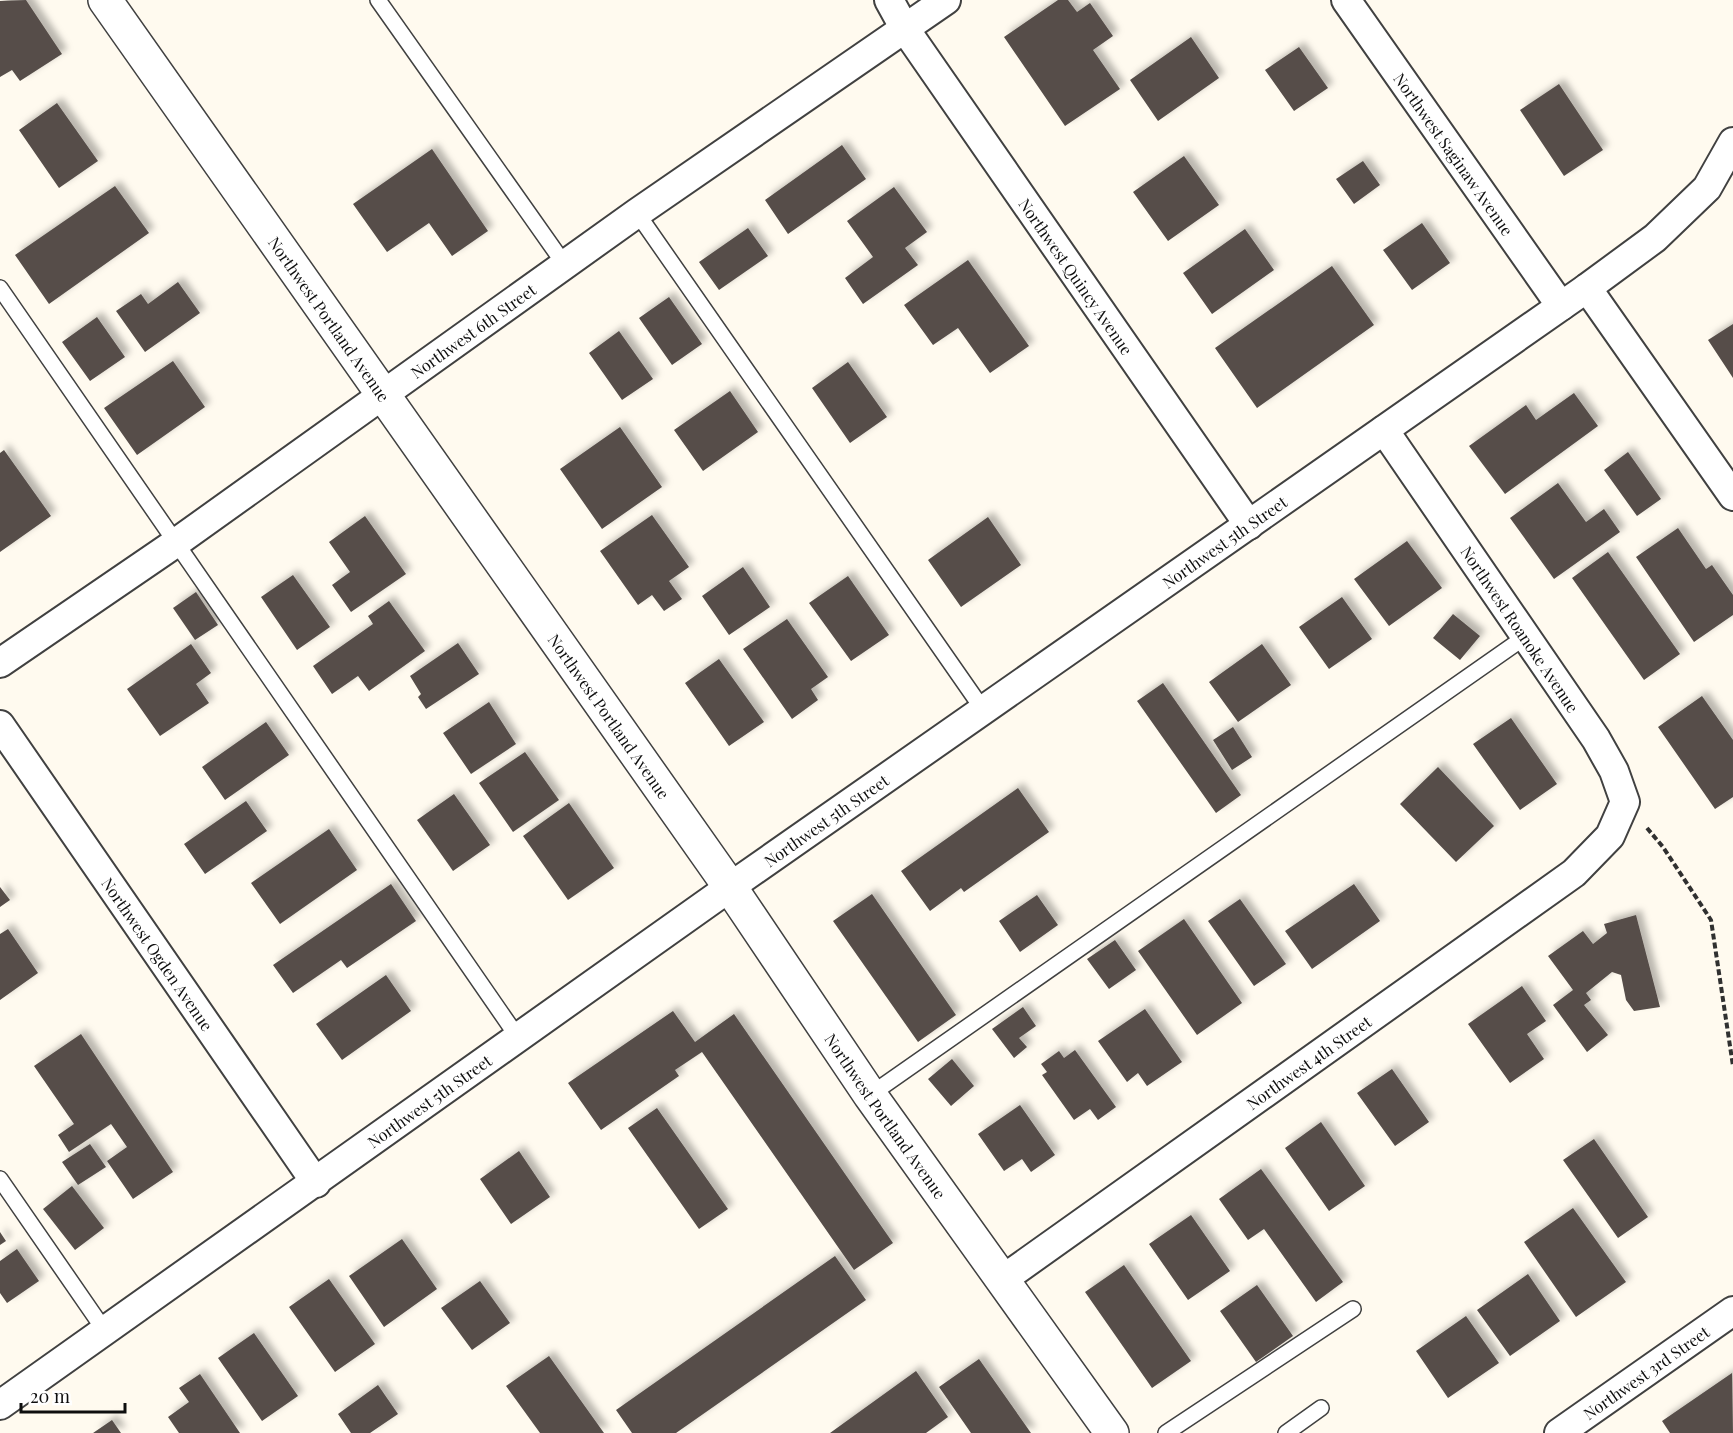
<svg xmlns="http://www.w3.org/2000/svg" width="1733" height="1433" font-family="'Playfair Display',serif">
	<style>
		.building { fill: #564e4a; filter: url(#shadow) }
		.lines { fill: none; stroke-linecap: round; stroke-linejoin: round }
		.service-casing { stroke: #414141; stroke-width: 18 }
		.minor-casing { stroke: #414141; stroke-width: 32 }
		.tertiary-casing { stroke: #414141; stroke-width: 36 }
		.path { stroke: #303030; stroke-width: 4; stroke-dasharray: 6 3; stroke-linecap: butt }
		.service { stroke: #fff; stroke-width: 15 }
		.minor { stroke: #fff; stroke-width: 28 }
		.tertiary { stroke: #fff; stroke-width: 33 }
		.labels { text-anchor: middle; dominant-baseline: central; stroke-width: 6; stroke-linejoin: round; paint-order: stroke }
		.street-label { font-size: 16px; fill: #0e0e0e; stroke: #fff }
	</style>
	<defs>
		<filter id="shadow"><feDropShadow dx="5.5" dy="-5.5" stdDeviation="3" flood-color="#0004"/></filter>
	</defs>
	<rect width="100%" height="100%" fill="#fffaef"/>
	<path class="building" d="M26,0L62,54L20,81L12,70L0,77V1Z
		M1058,0H1068L1077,12L1090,3L1113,36L1093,50L1120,89L1065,126L1004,37Z
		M1191,37L1219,78L1158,121L1130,80Z
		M1299,47L1328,88L1294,111L1265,70Z
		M1559,84L1603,150L1564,176L1520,110Z
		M57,103L98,161L59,188L19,130Z
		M842,145L866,179L788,234L765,200Z
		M432,149L488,231L452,256L429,223L387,252L353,204Z
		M1184,156L1219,205L1168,241L1133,192Z
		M1363,161L1380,185L1354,204L1336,179Z
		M115,186L149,233L49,304L15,255Z
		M894,187L927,232L905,248L918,265L863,304L845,278L873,257L847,221Z
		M1422,223L1450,263L1412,290L1383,250Z
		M748,228L768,256L719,290L699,262Z
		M1245,229L1274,270L1212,314L1183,273Z
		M968,260L1029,346L990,373L958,328L933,345L904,305Z
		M1332,266L1374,325L1257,408L1215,348Z
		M178,282L200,313L145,352L116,311L141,294L148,304Z
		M669,297L702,344L672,365L639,318Z
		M97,317L125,357L90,381L62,342Z
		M1733,324V378L1708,340Z
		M619,331L653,379L622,400L589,353Z
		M173,361L205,407L137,455L104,408Z
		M848,362L887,417L850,443L812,388Z
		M730,391L758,432L703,471L674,430Z
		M1574,393L1598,426L1505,494L1469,446L1526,405L1536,420Z
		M620,427L662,487L602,529L560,469Z
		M4,450L51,516L0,552V453Z
		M1628,452L1661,499L1637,516L1604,470Z
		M1558,483L1586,522L1604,509L1620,532L1554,579L1510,518Z
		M652,515L689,567L669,581L682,599L664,611L652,595L638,605L600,551Z
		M365,516L406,574L351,612L332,585L350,572L329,542Z
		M988,517L1021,565L961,607L928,560Z
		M1678,528L1706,569L1712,565L1733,595V615L1694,642L1636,557Z
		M1407,541L1442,588L1389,626L1354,579Z
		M1608,552L1680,654L1644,680L1572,578Z
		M743,567L770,607L729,635L702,596Z
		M293,575L330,627L297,650L261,597Z
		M848,576L889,635L851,661L809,603Z
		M196,592L218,625L195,640L173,608Z
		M1342,597L1372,639L1329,669L1299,627Z
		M389,601L425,651L369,691L358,676L332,694L313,666L373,624L368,616Z
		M1453,614L1480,636L1460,660L1433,638Z
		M787,619L828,677L811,689L818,700L792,719L743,649Z
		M458,643L479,674L426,709L418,697L421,694L410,676Z
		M191,644L211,673L196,684L209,703L160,736L127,689Z
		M1262,644L1291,685L1238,722L1209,682Z
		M719,659L764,722L729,746L685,683Z
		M1163,683L1241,795L1216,813L1137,701Z
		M1702,696L1733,740V797L1715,809L1658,727Z
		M489,702L516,744L471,774L443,733Z
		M1511,718L1557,784L1520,810L1473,744Z
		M266,722L289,755L225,800L202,767Z
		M1233,727L1252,757L1232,770L1213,740Z
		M525,752L559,800L513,832L479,783Z
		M1438,767L1494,826L1456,862L1400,804Z
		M1018,788L1049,832L964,892L961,888L930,911L901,871Z
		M454,794L490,845L453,871L417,820Z
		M246,801L267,831L205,874L184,844Z
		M569,803L614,868L568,900L523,836Z
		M329,829L357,870L280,924L251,883Z
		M391,884L416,921L347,968L341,960L293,993L273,965Z
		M1354,884L1380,921L1312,969L1285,931Z
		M0,887L10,900L0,907Z
		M872,894L956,1015L918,1042L833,921Z
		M1037,895L1058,925L1020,952L999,921Z
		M1240,899L1286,964L1254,986L1208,921Z
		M1636,915L1660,1007L1634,1011L1626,1000L1621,975L1612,972L1586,993L1591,1000L1584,1005L1608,1035L1587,1052L1553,1005L1573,990L1548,956L1583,931L1593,944L1607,933L1604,924Z
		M1184,919L1242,1003L1197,1035L1138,951Z
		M8,929L38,973L0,1000V934Z
		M1115,940L1136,970L1109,989L1087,959Z
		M386,975L411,1011L342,1060L316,1024Z
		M1522,986L1546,1021L1527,1034L1544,1059L1510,1083L1468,1024Z
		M1023,1007L1036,1026L1019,1038L1027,1047L1014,1058L992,1029Z
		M1145,1009L1182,1062L1147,1086L1138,1073L1127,1082L1098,1041Z
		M673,1011L695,1042L734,1014L893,1243L854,1270L702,1052L675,1070L679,1076L601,1130L568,1083Z
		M81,1034L173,1172L133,1199L107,1161L127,1147L111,1124L69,1152L58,1135L74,1124L34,1066Z
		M1075,1050L1116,1107L1098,1120L1090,1109L1074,1120L1042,1075L1047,1072L1041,1064L1059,1051L1064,1058Z
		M952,1059L974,1086L951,1106L928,1079Z
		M1392,1069L1429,1122L1395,1146L1357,1093Z
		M1020,1105L1055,1155L1031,1172L1022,1159L1004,1171L978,1134Z
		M657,1108L728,1209L699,1229L628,1128Z
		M1321,1122L1365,1186L1329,1211L1285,1148Z
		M1594,1139L1648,1217L1618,1238L1563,1160Z
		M90,1144L106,1167L78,1185L62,1162Z
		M519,1151L550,1197L511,1224L480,1179Z
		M1261,1169L1343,1282L1316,1302L1264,1229L1248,1240L1219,1199Z
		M72,1186L104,1228L75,1250L43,1209Z
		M1573,1208L1626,1282L1576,1317L1524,1242Z
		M1191,1215L1230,1271L1188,1300L1149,1244Z
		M0,1232L6,1241L0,1245Z
		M402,1239L437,1289L384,1327L349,1276Z
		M17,1249L39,1281L7,1303L0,1293V1261Z
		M835,1256L866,1300L676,1433H632L616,1410Z
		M1124,1265L1191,1361L1152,1388L1085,1292Z
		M1528,1274L1560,1321L1510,1356L1477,1310Z
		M329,1279L375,1344L335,1372L289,1307Z
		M480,1281L510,1323L472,1350L441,1308Z
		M1257,1285L1293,1336L1256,1362L1220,1311Z
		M1466,1316L1499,1363L1448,1398L1416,1351Z
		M254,1333L298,1396L262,1421L218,1358Z
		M549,1356L604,1433H540L506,1386Z
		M979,1359L1031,1433H971L939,1387Z
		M916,1371L948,1417L926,1433H830Z
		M1732,1373L1733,1433H1670L1662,1421Z
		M200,1374L240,1433H179L168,1417L189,1402L179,1388Z
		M378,1385L398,1414L370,1433H351L338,1414Z
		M112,1420L121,1433H93Z"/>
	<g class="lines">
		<defs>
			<path id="service" d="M378,0L565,265
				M637,213L984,711
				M0,288L519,1039
				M870,1095L1525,637
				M0,1179L105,1331
				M1166,1433L1353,1309
				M1286,1433L1321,1408"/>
			<g id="minor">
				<path id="s1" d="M889,0L905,29L1249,525"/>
				<path id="s2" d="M1346,0L1561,306"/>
				<path d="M1587,288L1733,496"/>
				<path id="s3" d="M0,663L177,542L637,213L946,0"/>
				<path id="s4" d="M0,725L316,1183"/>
				<path id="s5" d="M1002,1280L1574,873L1610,836L1625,802L1614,771L1596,739L1384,430"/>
				<path id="s6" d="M0,1405L730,887L1587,288L1655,238L1707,188L1733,142"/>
				<path id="s7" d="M1559,1433L1733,1311"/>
			</g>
			<g id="tertiary">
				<path id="s8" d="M105,0L730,887L870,1095L1112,1433"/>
			</g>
		</defs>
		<use href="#service" class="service-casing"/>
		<use href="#minor" class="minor-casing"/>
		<use href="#tertiary" class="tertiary-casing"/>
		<path class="path" d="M1647,828L1663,847L1711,920L1733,1066"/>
		<use href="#service" class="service"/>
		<use href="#minor" class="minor"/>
		<use href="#tertiary" class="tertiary"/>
	</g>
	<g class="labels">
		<g class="street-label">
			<text stroke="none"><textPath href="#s2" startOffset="188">Northwest Saginaw Avenue</textPath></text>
			<text stroke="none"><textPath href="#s1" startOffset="334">Northwest Quincy Avenue</textPath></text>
			<text stroke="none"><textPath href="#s8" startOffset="390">Northwest Portland Avenue</textPath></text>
			<text stroke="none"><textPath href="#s3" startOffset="578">Northwest 6th Street</textPath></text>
			<text stroke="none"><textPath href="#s6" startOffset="1498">Northwest 5th Street</textPath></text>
			<text transform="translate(1520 629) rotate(56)">Northwest Roanoke Avenue</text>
			<text stroke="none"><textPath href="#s8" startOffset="876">Northwest Portland Avenue</textPath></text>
			<text stroke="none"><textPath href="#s6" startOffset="1012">Northwest 5th Street</textPath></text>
			<text stroke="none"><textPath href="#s4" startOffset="278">Northwest Ogden Avenue</textPath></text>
			<text stroke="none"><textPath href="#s5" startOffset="376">Northwest 4th Street</textPath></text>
			<text stroke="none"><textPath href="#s6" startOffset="526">Northwest 5th Street</textPath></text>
			<text stroke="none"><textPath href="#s8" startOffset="1362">Northwest Portland Avenue</textPath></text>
			<text stroke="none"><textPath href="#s7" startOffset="106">Northwest 3rd Street</textPath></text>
		</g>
	</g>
	<path d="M21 1403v9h104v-9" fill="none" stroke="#0e0e0e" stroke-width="3"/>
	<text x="30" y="1403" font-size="18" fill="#0e0e0e" stroke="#ffffff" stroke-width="4.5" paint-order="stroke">20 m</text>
</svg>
